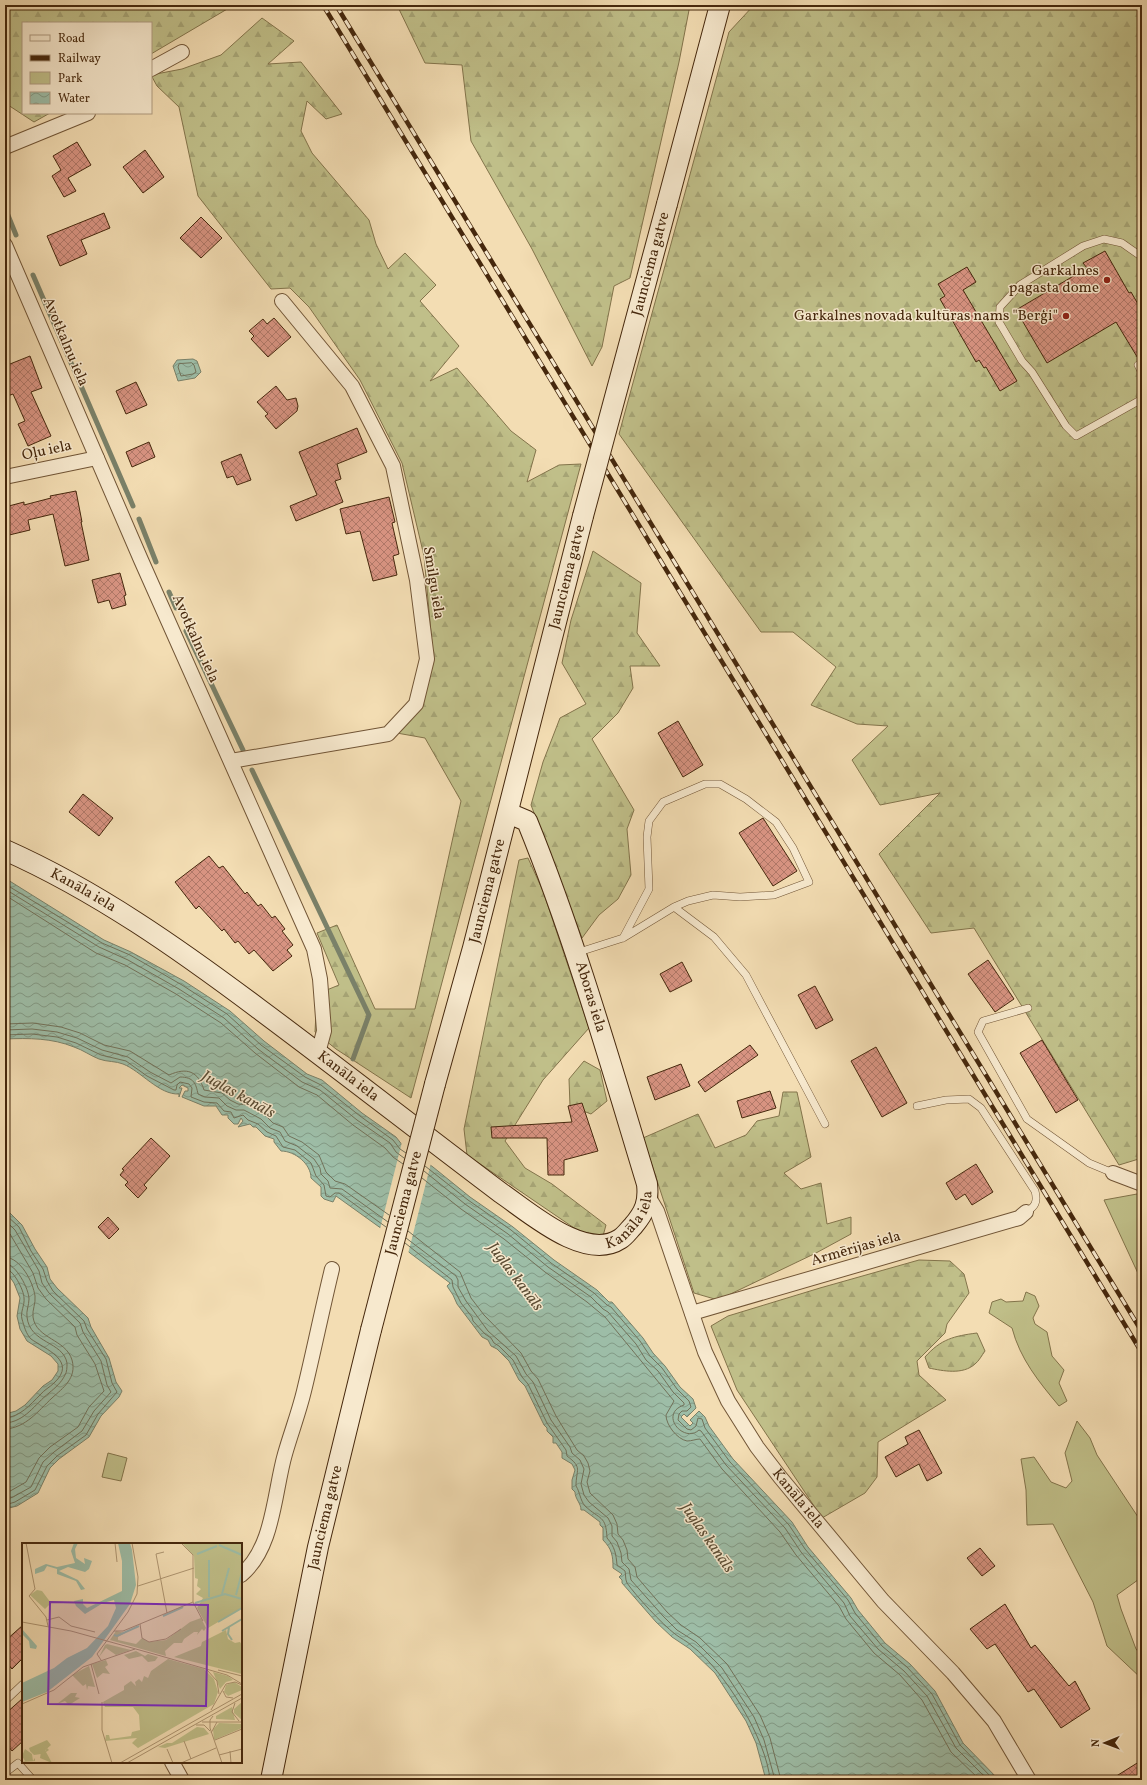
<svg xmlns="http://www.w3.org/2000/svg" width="1147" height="1785" font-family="Vollkorn,serif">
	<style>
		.green { fill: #c0bf89; stroke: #83744b }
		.forest { fill: url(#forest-firs); stroke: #83744b }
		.water { fill: url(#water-waves); stroke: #7a8169 }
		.pier { fill: #f3ddb3 }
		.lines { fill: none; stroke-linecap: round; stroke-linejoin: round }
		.shore { stroke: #72725a; stroke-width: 1 }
		.stream { stroke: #7a8169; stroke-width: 5 }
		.building { fill: url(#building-cross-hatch); stroke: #46280d }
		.lane-casing { stroke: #715536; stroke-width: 8 }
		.street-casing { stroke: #715536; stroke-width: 16 }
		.secondary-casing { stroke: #46280d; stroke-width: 22 }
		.lane { stroke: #f7e9ce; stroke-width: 7 }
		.street { stroke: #f7e9ce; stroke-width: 14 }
		.secondary { stroke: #f7e9ce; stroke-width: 20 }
		.rail-casing { stroke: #46280d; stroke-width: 4.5 }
		.rail { stroke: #f7e9ce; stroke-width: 3; stroke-dasharray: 9; stroke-linecap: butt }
		.secondary-bridge-casing { stroke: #46280d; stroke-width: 22; stroke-linecap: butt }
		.secondary-bridge { stroke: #f7e9ce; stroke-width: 20 }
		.poi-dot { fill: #8f2418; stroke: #f7e9ce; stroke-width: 1.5 }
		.labels { text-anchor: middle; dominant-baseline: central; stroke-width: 3; stroke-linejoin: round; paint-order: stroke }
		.street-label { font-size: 15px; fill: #46280d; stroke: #f7e9ce }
		.poi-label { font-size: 15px; fill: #46280d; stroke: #f7e9ce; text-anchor: end }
		.water-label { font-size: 16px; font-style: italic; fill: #5c4d34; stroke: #f7e9ce }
		.inset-river { fill: none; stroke: #9dbda7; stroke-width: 2 }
		.inset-road { fill: none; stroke: #ae9571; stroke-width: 1 }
		.view { fill: #7b2cbf; fill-opacity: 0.15; stroke: #7b2cbf; stroke-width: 2 }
		.inset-edge { fill: none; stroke: #46280d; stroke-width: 2 }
	</style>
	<defs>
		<pattern id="forest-firs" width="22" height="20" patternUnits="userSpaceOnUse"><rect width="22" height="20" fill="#c0bf89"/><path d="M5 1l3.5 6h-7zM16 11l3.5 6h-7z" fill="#a6a475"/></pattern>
		<pattern id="water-waves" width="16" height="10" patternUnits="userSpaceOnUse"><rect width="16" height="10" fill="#9dbda7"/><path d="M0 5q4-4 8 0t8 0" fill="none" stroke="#829a86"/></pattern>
		<pattern id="building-cross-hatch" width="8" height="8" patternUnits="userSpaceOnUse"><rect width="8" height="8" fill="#d79381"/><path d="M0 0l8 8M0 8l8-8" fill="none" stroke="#b07868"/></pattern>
	</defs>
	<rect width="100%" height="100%" fill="#f3ddb3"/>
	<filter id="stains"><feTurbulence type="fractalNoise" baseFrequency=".005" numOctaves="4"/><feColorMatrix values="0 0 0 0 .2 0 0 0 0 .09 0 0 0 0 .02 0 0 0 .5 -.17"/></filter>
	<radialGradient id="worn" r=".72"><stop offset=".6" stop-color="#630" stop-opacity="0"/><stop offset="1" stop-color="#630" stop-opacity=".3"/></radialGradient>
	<path class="green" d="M1137,1194L1142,1195V1217L1140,1218L1142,1221V1282L1104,1200Z
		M1026,1292L1035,1296L1039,1306L1033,1318L1035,1324L1047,1332L1052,1356L1064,1370L1059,1383L1067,1401L1059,1406C1039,1382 1020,1359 1012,1328L989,1313L992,1302L1001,1299L1006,1302L1023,1301Z
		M1077,1421L1090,1438L1097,1455L1142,1523V1577L1117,1595L1121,1609L1136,1649L1142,1656V1679L1107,1646L1093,1602L1053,1524L1027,1525L1026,1490L1021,1459L1034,1457L1051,1482L1066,1488L1072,1481L1065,1453Z
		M108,1453L127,1458L121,1481L102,1477Z"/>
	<path class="forest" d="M5,5H234L151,54V23H23V113H50L34,122L5,103Z
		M397,5H690L679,62L630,278L614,286L602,347L592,366L532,249L471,141L462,65L425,63Z
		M754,5H1142V1158L1119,1165L974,928L931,933L879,854L940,793L880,805L852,760L888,726L857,724L811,705L836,667L793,632H761L619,434L729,32Z
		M262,18L294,41L268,64L301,62L342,114L326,119L307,101L301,131L312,153L369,220L376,244L388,269L405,253L436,285L420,301L459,346L430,381L457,368L511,431L536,450L527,482L559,465L581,464L411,1098L336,1049L315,1032L317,994L339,985L317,933L337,925L375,1009H415L461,801L425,738L391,732L398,729L433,655L424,556L402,463L360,380L309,307L290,288L271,289L198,196L179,107L157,86L151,75L182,69L221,55Z
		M593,551L641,583L637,633L660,666H630L633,688L618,713L592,739L634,810L627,829L631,875L618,899L599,915L582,938L531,805L543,762L560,718L586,704L562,663L571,620Z
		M528,858L543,891L589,1028L543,1080L505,1141L525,1168L552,1184L606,1225L603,1236L580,1232L467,1155L464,1129L519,860Z
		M584,1061L600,1070L607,1101L591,1114L570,1106L569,1079Z
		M783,1092H797L811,1157L784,1173L801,1189L821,1183L827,1224L851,1217V1234L816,1253L718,1300L694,1293L643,1138L698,1114L715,1148L746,1135L757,1121L779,1116Z
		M919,1260L950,1261L964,1274L969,1293L947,1324L945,1333L917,1361L919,1375L946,1400L878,1442L877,1477L865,1493L822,1518L737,1390L711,1326L728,1316L820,1288Z
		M977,1333L985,1351C982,1355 979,1361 975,1364C963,1375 943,1371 929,1368L925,1357C941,1339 954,1336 977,1333Z"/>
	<path class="water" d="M193,359L197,361L201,372L195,378L178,381L173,366L177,360Z
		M5,880H8L104,940L131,952L184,981L230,1011L264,1041L307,1074L322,1080L362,1113L396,1137L403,1146L433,1167L470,1197L513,1227L554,1260L597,1290L609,1302H612L643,1338L653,1353L665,1366L680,1387L693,1399L696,1408L687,1417L684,1414L681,1417L690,1426L693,1423L690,1420L699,1411L705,1417L709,1426L733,1459L792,1522L808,1547L851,1598L858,1610L885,1643L910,1664L935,1691L963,1743L999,1780H766L756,1743L746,1721L715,1673L690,1649L672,1637L656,1622L622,1583V1580L619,1577L622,1574L613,1568C613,1556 612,1549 603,1540V1528L600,1525V1522L584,1510H581C581,1503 575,1499 575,1492L572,1489V1480L575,1470L572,1464L562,1458V1452L556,1443H553V1437L547,1431V1428L544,1425L525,1386L519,1380L509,1361L497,1349L491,1346L488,1340L482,1337L457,1304L453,1295L447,1286L450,1283L410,1253L382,1229L336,1196L333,1202L324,1199L321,1196V1187L311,1178C311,1164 295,1151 281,1151L274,1142V1139L265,1136L256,1127H253L250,1124L238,1127L243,1121L241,1118L238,1124H234L228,1118V1115H222L216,1106H204L182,1097L185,1091H188V1088L182,1085L179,1088H182L179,1097V1094C159,1095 141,1071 123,1064C116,1061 107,1062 99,1059C91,1056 83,1050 74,1047C52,1038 29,1038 5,1039Z
		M5,1208L22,1225L35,1249L47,1267L50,1279L57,1288L88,1318L91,1327L109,1358L116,1382L122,1391L119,1397L101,1416L89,1437L59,1459L50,1468L38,1493L17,1506L5,1509V1414L16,1411L25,1405L43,1386L52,1380L58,1371V1364L51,1356L27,1341L20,1329L17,1316L20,1298L14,1283L5,1270Z"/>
	<path class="pier" d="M402,1142L431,1163L408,1254L380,1229Z"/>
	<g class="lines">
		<path class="shore" d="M192,363L194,365L196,372L193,374L181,376L178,367L179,364Z
			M5,884L102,943L130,955L182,985L227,1014L261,1045L305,1077L321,1085L360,1116L393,1140L400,1149L406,1153
			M5,889L99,947L128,960L179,989L224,1018L258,1049L302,1082L320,1090L357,1120L390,1143L396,1152L404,1158
			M5,895L96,953L125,965L176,994L221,1023L255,1053L299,1087L317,1095L353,1125L385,1148L393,1157L403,1164
			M5,1024L33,1023L61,1027L80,1033L104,1045L130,1051L169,1075C187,1067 198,1071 204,1090L222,1093L230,1100L238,1104L248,1105L265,1115L273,1123L283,1127L289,1136L302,1142L319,1155L326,1172L335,1181L345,1184L389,1215
			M5,1030L32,1029L57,1032L77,1038L102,1050L128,1057L150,1072L171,1083L180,1077C194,1077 196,1084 198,1094L205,1097L219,1098L227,1106L236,1110H244L261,1119L270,1128L280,1132L285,1141L297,1146L314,1159L320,1168L321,1174L328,1181L330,1188L342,1189L388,1222
			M5,1035L32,1034L57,1037L76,1043L101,1055L126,1061L147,1076L174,1090H176L177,1085L180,1082L189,1084L192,1088L191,1097L204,1102L217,1103L224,1111L231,1112L234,1118L243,1115L248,1120L258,1124L267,1132L276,1136L283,1147L295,1150L311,1163L316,1176L324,1185L326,1196L330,1197L335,1193H339L386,1227
			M425,1166L468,1200L511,1230L551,1263L594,1293L607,1305L611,1307L640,1341L650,1356L662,1368L677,1389L689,1401L691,1407L687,1411H682L679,1414L678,1420L687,1429L691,1430L696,1426L698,1418L702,1419L705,1428L730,1462L789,1525L805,1549L848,1600L855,1613L882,1646L907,1667L932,1694L960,1745L994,1780
			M424,1171L465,1204L508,1234L548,1267L591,1297L603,1309L608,1312L636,1344L646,1360L658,1371L673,1392L684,1403V1405C658,1414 684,1444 699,1430L701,1431L726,1465L785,1528L801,1552L844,1603L850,1616L878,1649L904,1671L927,1696L956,1748L988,1780
			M422,1178L461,1209L504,1239L545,1272L587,1302L605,1317L674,1401L666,1415C666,1425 677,1439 687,1441C692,1441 696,1439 700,1439L722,1469L780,1532L796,1555L839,1606L846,1619L874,1653L900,1675L922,1700L951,1752L980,1780
			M5,1214L19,1227L31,1251L43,1269L47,1281L53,1291L84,1321L87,1329L106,1359L112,1383L117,1392L98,1414L86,1435L57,1456L47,1466L35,1490L15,1502L5,1505
			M5,1220L15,1230L39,1271L42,1283L49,1293L80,1323L83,1332L101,1361L107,1385L111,1392L94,1411L82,1431L54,1452L43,1462L31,1487L13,1497L5,1500
			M5,1229L10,1234L33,1273L38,1288L46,1299L75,1327L77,1335L95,1364L104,1391L89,1407L78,1427L50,1447L39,1458L26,1482L5,1494
			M408,1231L460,1272L471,1298L484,1315L521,1353L531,1371L538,1379L556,1416L577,1450L584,1456L588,1463L590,1471L587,1482L590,1493L613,1515L617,1524L618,1534L623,1540L627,1550L628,1559L635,1567L637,1577L667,1612L681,1625L700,1638L727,1664L760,1715L770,1738L781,1780
			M406,1238L456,1276L458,1280V1287L466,1301L488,1331L516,1356L526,1374L533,1382L551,1420L570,1447L572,1453L580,1460L584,1469L581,1484L584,1495L589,1502L608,1518L612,1526V1536L617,1542L621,1553L622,1562L629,1569L631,1580L663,1616L677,1630L696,1642L722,1668L754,1717L764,1740L775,1780
			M405,1243L452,1280L453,1287L461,1303L472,1317L473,1321L485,1334L491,1338L494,1343L499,1346L513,1360L522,1377L528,1384L547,1423L566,1450L567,1456C583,1468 576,1469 576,1486C580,1492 580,1500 585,1506C600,1520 606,1515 607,1538C615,1547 616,1554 617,1565L625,1571C626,1575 625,1579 627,1583C636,1596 662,1624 675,1634C680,1638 687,1641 692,1646C724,1670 767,1740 770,1780
			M5,1257C21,1258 33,1282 35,1296C36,1303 32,1310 33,1317C36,1339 66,1339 72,1360C77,1378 63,1388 52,1398C38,1411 26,1428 5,1429
			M5,1263C16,1264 29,1289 29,1299C29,1305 26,1311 27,1317C30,1344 63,1341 67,1363C67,1367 67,1372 65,1375C61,1383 56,1387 49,1393C35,1404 25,1422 5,1423
			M5,1268C13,1269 24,1290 24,1298C25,1305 20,1312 22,1319C24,1326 26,1334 31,1339C45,1349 78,1361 54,1383C50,1387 44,1390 40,1395C30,1405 20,1417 5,1418"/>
		<path class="stream" d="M5,208L16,235
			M33,275L133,506
			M139,519L156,562
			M169,592L176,608
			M186,631L243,750
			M252,770L369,1015L353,1059"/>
	</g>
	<path class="building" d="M77,142L91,165L68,178L76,191L64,197L52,176L61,170L53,156Z
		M145,150L164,177L143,193L123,167Z
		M104,213L110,228L81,240L87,254L60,266L47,236Z
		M201,217L222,238L201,258L180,238Z
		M1105,251L1129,293L1131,292L1142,311V362L1139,360L1116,322L1047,363L1016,310L1087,268L1083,263Z
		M967,267L976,282L963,290L1017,381L1000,391L986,367L984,368L979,360L976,362L940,299L945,296L938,284Z
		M274,318L291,337L268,357L251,339L254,336L249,331L263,319L267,324Z
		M30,356L42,388L31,392L51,436L28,446L18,424L25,421L13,394L5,397V366Z
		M136,382L147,405L126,414L116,391Z
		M276,386L287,400L296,398L298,406L297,411L276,429L265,416L268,414L257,402Z
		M357,428L367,452L337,464L341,479L335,481L343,502L296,521L290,506L317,495L299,452Z
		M149,442L155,457L132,467L126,452Z
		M241,454L251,480L237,485L233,476L227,478L221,462Z
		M76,491L82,522H81L89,560L65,566L53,514L28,520L30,530L5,536V507L24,502V505L51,498L50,496Z
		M389,497L395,522L392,523L399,554L393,556L397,575L373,581L360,531L346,534L340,509Z
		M120,573L126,595L124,596L126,605L112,609L109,600L98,603L92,580Z
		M678,721L703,765L683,777L658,733Z
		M83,794L113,818L99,836L69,812Z
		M763,818L797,871L773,886L739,833Z
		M209,856L219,868L223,866L245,894L247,892L258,906L261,904L272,918L275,916L285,929L282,931L293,945L287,950L292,956L273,971L254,950L249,954L238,941L235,943L224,929L222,931L199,906L196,909L175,882Z
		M988,960L1014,999L995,1012L968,974Z
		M682,962L692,981L670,992L660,974Z
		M815,986L833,1020L816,1029L798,995Z
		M1042,1040L1078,1100L1056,1113L1020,1053Z
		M750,1045L758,1055L705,1092L698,1082Z
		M876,1047L907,1103L882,1117L851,1061Z
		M681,1064L690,1086L655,1100L647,1077Z
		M770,1091L776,1108L742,1118L737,1101Z
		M582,1103L598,1151L564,1160V1175H548L547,1138H492L491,1127L572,1122L568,1106Z
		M151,1138L170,1156L144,1185L147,1188L138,1198L125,1185L128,1182L120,1175L124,1170L122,1169Z
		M976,1164L993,1192L972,1205L965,1194L956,1200L946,1183Z
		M108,1217L119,1229L109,1239L98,1227Z
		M919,1430L942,1473L927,1481L919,1464L896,1477L885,1457L908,1444L905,1437Z
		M980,1548L995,1566L982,1576L967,1558Z
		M1005,1604L1031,1648L1035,1645L1069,1686L1075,1681L1090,1709L1061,1728L1034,1689L1028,1692L995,1644L987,1649L970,1629Z
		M23,1625V1658L12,1669L5,1661V1641Z
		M23,1698V1741L12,1751L5,1742V1714Z
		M1142,1760V1780H1110Z"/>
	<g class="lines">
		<defs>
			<path id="lane" d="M1142,257L1122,243L1104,239L1083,246L1020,285L1000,307L999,322L1022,361L1032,372L1066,426L1076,436L1142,399
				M1138,365L1142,373
				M674,907L714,937L746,975L825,1124
				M576,953L623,938L674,907L688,901L713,895L740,897L774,895L809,882L793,848L776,822L746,799L720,784H705L663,802L649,821L647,837L649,889L623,938
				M1028,1008L983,1021L978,1032L1027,1119L1089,1163L1113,1173
				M917,1106L946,1100L969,1099L981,1108L1035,1191C1038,1202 1035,1207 1026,1212
				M5,1701L23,1684
				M5,1773L18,1763L33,1780"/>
			<g id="street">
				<path d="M151,69L182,52"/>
				<path d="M5,147L88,113"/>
				<path d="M5,245L141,560L314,949L320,979L324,1031L318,1053"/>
				<path d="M5,477L97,458"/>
				<path d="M231,761L388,734L416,704L427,659L417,580L393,466L352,386L282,301"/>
				<path d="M1113,1173L1142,1184"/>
				<path id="s1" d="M648,1196L657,1211L705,1352L728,1401L757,1447L780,1477L883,1601L953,1673L994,1721L1029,1780"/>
				<path d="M692,1313L1019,1218L1026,1212"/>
				<path d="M241,1575C274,1548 274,1492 285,1454C291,1433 299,1412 304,1391C314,1350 322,1310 332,1269"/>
				<path d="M172,1762L182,1780"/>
			</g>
			<g id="secondary">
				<path d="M667,204L720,5"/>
				<path id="s2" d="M5,850C97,891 179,949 259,1009C341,1070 420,1132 501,1193C529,1212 585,1262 620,1239C625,1236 629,1230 633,1226C645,1212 649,1202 647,1184C610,1062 575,939 527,821L508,813"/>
				<path id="s3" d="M435,1084L473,948L583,516"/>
				<path id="s4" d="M271,1780L318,1547L371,1330"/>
			</g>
		</defs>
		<use href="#lane" class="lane-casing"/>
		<use href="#street" class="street-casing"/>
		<use href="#secondary" class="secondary-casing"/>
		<use href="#lane" class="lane"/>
		<use href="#street" class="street"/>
		<use href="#secondary" class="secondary"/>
		<defs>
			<path id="rail" d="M323,5L1142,1353
				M336,5L1142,1332"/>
		</defs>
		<use href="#rail" class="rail-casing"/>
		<use href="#rail" class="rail"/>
		<defs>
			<g id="secondary-bridge">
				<path id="s5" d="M583,516L667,204"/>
				<path id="s6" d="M371,1330L435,1084"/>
			</g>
		</defs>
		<use href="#secondary-bridge" class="secondary-bridge-casing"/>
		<use href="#secondary-bridge" class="secondary-bridge"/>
	</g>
	<g class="poi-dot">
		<circle cx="1107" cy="280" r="4"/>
		<circle cx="1066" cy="316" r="4"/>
	</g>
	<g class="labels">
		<g class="street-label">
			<text stroke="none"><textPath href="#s5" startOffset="261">Jaunciema gatve</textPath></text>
			<text transform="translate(65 342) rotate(67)">Avotkalnu iela</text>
			<text transform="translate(47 451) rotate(-12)">Oļu iela</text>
			<text stroke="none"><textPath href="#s3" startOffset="524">Jaunciema gatve</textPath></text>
			<text transform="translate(433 583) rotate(81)">Smilgu iela</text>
			<text transform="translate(195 639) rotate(66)">Avotkalnu iela</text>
			<text stroke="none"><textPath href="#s2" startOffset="88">Kanāla iela</textPath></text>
			<text stroke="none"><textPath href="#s3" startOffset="200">Jaunciema gatve</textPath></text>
			<text transform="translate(590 997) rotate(73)">Aboras iela</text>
			<text stroke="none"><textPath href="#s2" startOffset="412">Kanāla iela</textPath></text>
			<text stroke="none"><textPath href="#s6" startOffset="131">Jaunciema gatve</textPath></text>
			<text stroke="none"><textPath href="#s2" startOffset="760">Kanāla iela</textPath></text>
			<text transform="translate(856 1249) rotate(-16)">Armērijas iela</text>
			<text stroke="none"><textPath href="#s1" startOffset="341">Kanāla iela</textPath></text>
			<text stroke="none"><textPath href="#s4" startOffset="268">Jaunciema gatve</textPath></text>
		</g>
		<g class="poi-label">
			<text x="1099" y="271">Garkalnes<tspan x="1099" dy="17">pagasta dome</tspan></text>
			<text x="1058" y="316">Garkalnes novada kultūras nams "Berģi"</text>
		</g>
		<g class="water-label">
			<text transform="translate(238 1095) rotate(29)">Juglas kanāls</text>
			<text transform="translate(515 1277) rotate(53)">Juglas kanāls</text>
			<text transform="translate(707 1538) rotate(55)">Juglas kanāls</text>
		</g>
	</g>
	<g transform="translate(22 1543)">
		<rect width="220" height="220" fill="#f3ddb3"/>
		<path d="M15,47L20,48L29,60L23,66L8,52ZM49,150H55L53,154L58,155L47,162L43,158L35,161ZM23,205V208L25,205L27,207L24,209L30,220L18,215L19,209ZM3,206L10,211L11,218L13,215V218L0,219L3,218L0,213Z" fill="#c0bf89"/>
		<path d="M160,0H220V65L186,85L175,65L181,55L174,51L179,46L175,43L176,36L173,35L172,13ZM179,75L184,85L182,88L180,86L175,92L176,89H172L162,96L160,100H152L143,108L144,113L88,97L94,88L103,90L96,94V97L114,101L120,95L127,99L144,97L168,79ZM204,87L206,96L213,100L218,99L220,102V131L152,114L179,103L180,99ZM83,102L85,101L109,107L94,112L84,105L77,114ZM114,108L123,113L126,111L136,114L133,118L126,119L120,113L107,116L102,112ZM146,116L182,126L192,136L196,149L192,161L116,205L110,200L115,195L83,198L84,192H87L88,196L109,193L110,189L118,187L117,172L111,164H83L81,159L102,147V143L109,138L114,143L113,139L117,136L120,139L122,133L126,135L129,128ZM84,117L86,122L83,124L88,131L81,130L75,135L70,121ZM67,123L73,144L66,143L65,147L64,141L61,143L50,132ZM191,129L206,133L211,137L204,139L198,146ZM212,139L220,144V147L206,153L202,149L204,142ZM220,159V177L212,170V166ZM210,164L213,177L194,176V173ZM197,180L220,181V185L192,197L191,186ZM175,184L182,185L187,191L143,205L136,204L145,200H150ZM25,197L29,202L19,211L12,212L8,208L7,205Z" fill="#c0bf89"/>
		<path d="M52,0H56L53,6L54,15L63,21L62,15L70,18L67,26L63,29L46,24L37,28L56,37L63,46L59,47L54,38L35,31V26L25,23L22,28L13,31V26L24,21L35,24L53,20L49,8ZM96,0H108L110,7L114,42L108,61L70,114L25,149L0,159V140L32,125L45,115L65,105L86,83L94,65L92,57L81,60L63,71L54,63L52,58L61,56V61L65,65L100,48V18ZM0,86L15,103L14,106L8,105L7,98L0,91Z" fill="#9dbda7"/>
		<path class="inset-river" d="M197,2L220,12M175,11L195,3M187,17V54M200,51L207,25M214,52L220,29M173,60L203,51L220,56M141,73L161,64M196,79L220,65M207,84L206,91L210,97M200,88L220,76M92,92L95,93L117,83"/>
		<path class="inset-road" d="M4,0L13,46L7,53L24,74L26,83M93,0L95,19M159,0L171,12V59L181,78M142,9L134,11L145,70M116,43L172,25M25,77L37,74L49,83L73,89M0,79L49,88L139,113L205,132L220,141M118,81L120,95L127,99L144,96L159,86M92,88H101L171,59M79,117L75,111L106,69L115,51L116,34L110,0M69,121L77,151M185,127L195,138L197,151M196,127L220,133M201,148L204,154L211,155M80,159V187L90,220M213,160L210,169L217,178M0,161L32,147L61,124L113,106M189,167L204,141L213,139L220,142M191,173L188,177V185L200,220M180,179H220M174,182H182L188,188M189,190L195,179M193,197L220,186M162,198L169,216M145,206L151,220M208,208L209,220M197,212L220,206M98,220L220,151M105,220L220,155M159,220L194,205"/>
		<path class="view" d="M28,59L186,62L184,163L26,161Z"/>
		<rect width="220" height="220" class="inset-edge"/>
	</g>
	<rect width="1147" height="1785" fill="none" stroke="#f3ddb3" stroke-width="20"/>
	<rect x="6" y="6" width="1135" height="1773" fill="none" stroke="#46280d" stroke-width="2"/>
	<rect x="10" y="10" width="1127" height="1765" fill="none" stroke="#46280d"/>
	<rect x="22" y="22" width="130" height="92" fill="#f7e9ce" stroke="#b09c81"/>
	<rect x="30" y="35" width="20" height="6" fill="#f7e9ce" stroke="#b09c81"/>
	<text x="58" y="42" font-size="12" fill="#46280d">Road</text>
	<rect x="30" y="55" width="20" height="6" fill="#46280d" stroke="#b09c81"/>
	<text x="58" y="62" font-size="12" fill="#46280d">Railway</text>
	<rect x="30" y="72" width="20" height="12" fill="#c0bf89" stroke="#b09c81"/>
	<text x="58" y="82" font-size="12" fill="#46280d">Park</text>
	<rect x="30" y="92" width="20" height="12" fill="url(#water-waves)" stroke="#b09c81"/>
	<text x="58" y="102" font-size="12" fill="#46280d">Water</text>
	<g transform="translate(1105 1743) rotate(269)" stroke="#f7e9ce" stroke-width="3" paint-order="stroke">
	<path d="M0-3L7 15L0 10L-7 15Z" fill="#46280d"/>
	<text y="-6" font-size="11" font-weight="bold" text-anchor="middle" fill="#46280d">N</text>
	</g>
	<rect width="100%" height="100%" filter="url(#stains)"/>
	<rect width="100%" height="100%" fill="url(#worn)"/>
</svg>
